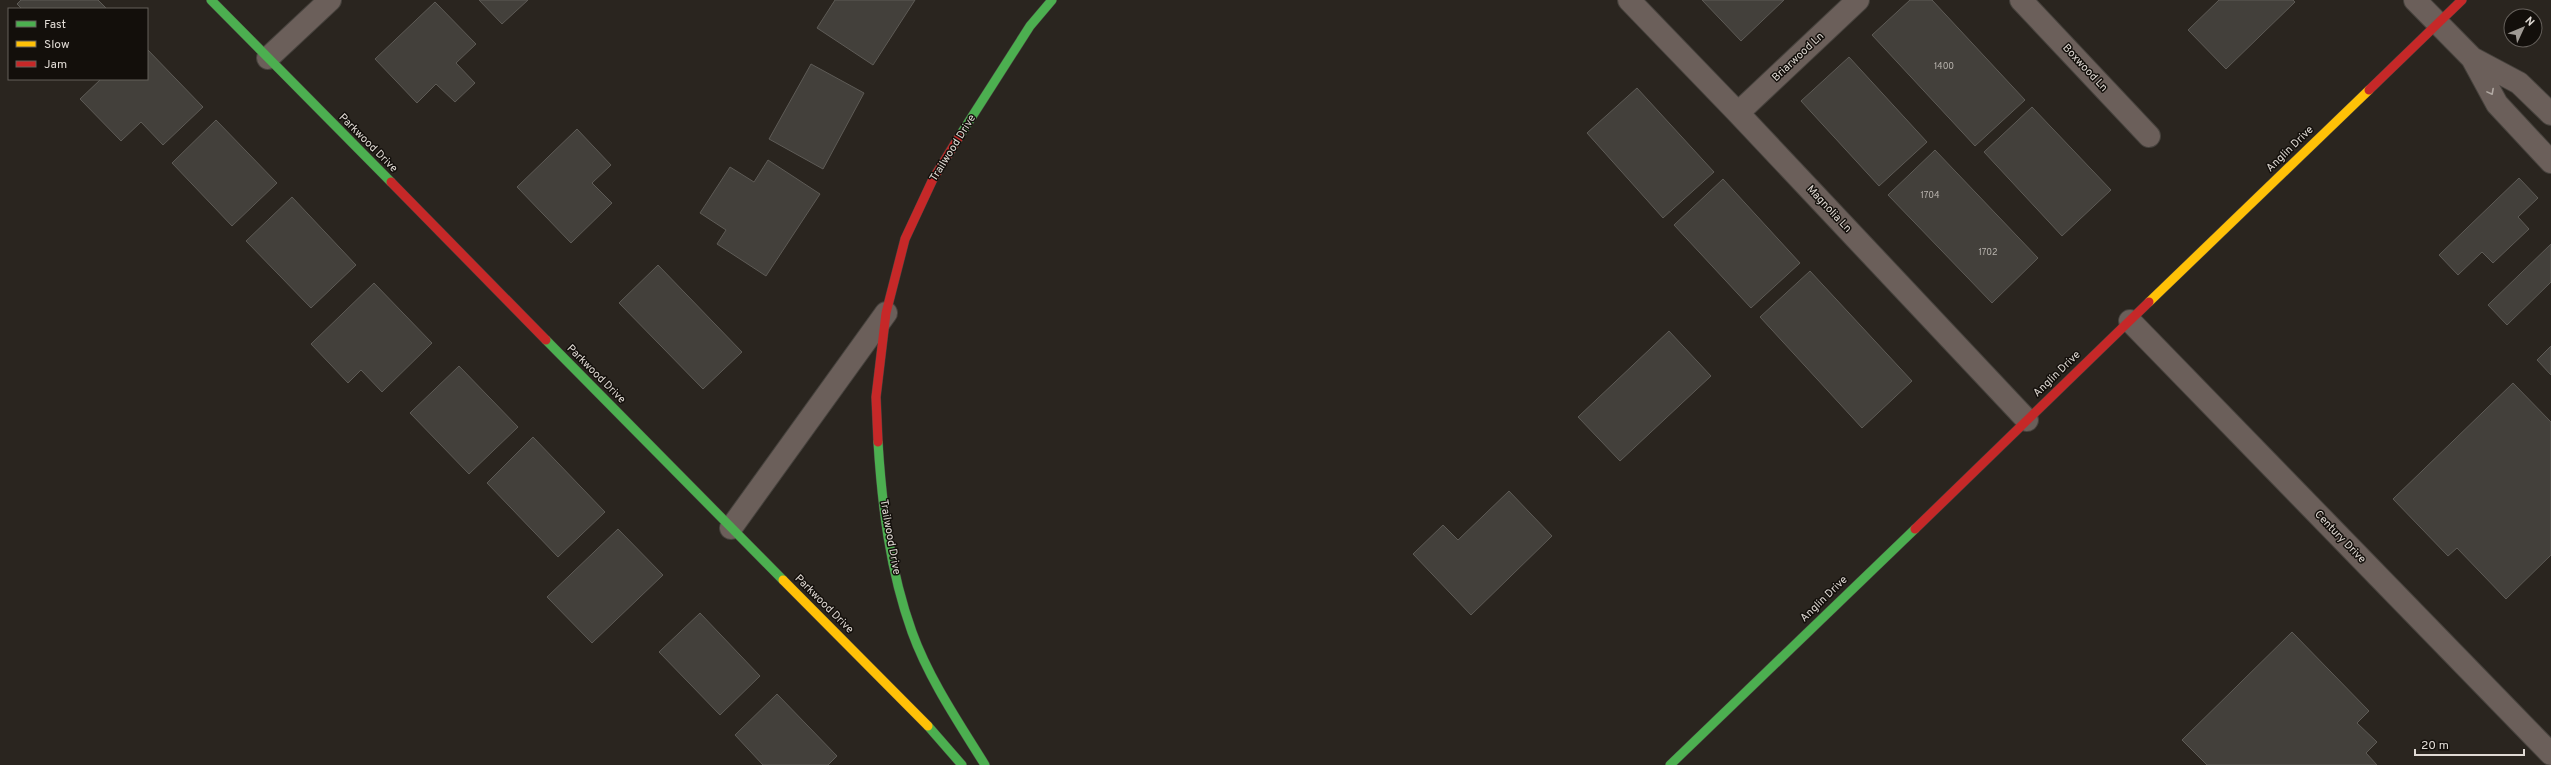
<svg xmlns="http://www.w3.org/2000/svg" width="2551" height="765" font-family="Overpass,sans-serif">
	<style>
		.building { fill: #43403b; stroke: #5e5b56 }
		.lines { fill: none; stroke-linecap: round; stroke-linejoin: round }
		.street-casing { stroke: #46423d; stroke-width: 24 }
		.fast-casing { stroke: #46423d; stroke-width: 10 }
		.slow-casing { stroke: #46423d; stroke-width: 10 }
		.jam-casing { stroke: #46423d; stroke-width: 10 }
		.street { stroke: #6b5f5a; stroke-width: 22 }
		.fast { stroke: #4caf50; stroke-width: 9 }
		.slow { stroke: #ffc107; stroke-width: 9 }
		.jam { stroke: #c62828; stroke-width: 9 }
		.oneway { stroke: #b1a9a3 }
		.labels { text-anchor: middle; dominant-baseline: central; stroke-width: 3; stroke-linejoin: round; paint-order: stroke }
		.number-label { font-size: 9px; fill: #b9b4ae }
		.street-label { font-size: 11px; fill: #e0dad4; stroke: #130f0b }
	</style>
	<rect width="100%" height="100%" fill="#2a251f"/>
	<path class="building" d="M21,0H98L107,9H22L17,4Z
		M479,0H528L502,24Z
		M835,0H915L873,65L817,28Z
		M1702,0H1784L1741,41Z
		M1910,0H1932L2025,100L1975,146L1872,35Z
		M2219,0H2293L2295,2L2226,69L2188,30Z
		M435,2L476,44L456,63L475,83L455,102L436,84L417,103L375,59Z
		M147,49L203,107L163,145L141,122L121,141L80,99L101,79H147Z
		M1849,57L1927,142L1879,186L1801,101Z
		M811,64L864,93L823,169L769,139Z
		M1637,88L1714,172L1663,218L1587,133Z
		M2032,107L2111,190L2062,236L1984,152Z
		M216,120L277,183L232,226L172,163Z
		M577,129L611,165L592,183L612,203L571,243L517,187Z
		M1935,150L2038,258L1992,303L1888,195Z
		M768,160L820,194L766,276L717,244L726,230L700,213L730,167L754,182Z
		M2519,178L2538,198L2518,217L2529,229L2493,263L2482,252L2458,275L2439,255Z
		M1723,179L1800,263L1751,308L1674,225Z
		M292,197L356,265L311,308L246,241Z
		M2551,244V282L2507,325L2488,305Z
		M658,265L742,352L703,389L619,303Z
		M1810,271L1912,381L1862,428L1760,317Z
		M374,283L432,343L382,392L361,370L348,383L311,344Z
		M1669,331L1711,376L1620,461L1578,417Z
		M2551,346V375L2537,360Z
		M459,366L518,427L469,474L410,413Z
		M2513,383L2551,422V555L2506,599L2457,548L2448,556L2393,499Z
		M533,437L605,512L558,557L487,483Z
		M1509,491L1552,536L1471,615L1413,554L1443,525L1458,540Z
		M618,529L663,575L592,643L547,597Z
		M700,613L760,676L720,715L659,652Z
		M2292,632L2369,711L2357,723L2377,742L2366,753L2377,765H2207L2182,740Z
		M777,694L837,756L828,765H763L735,735Z"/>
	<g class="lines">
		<defs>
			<path id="street" d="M1629,0L1738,113L2027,420
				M2021,0L2149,136
				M2415,0L2472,58L2497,104L2551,162
				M268,58L330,0
				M2472,58L2519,83L2551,114
				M1738,113L1858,0
				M2130,321L2551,754
				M731,528L886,313"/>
			<path id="fast" d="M211,0L391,182
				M959,137L1030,26L1052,0
				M546,340L783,580
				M878,442C882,506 890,571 912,632C929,679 959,723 985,765
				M928,726L962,765
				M1670,765L1915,529"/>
			<path id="slow" d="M2149,302L2369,90
				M783,580L928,726"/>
			<path id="jam" d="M2369,90L2462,0
				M391,182L546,340
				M878,442L876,397L886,313L905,239L933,179L959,137
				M1915,529L2149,302"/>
		</defs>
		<use href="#street" class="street-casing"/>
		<use href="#fast" class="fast-casing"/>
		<use href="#slow" class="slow-casing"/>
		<use href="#jam" class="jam-casing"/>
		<use href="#street" class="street"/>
		<use href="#fast" class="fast"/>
		<use href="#slow" class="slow"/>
		<use href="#jam" class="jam"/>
	</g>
	<defs><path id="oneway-chevron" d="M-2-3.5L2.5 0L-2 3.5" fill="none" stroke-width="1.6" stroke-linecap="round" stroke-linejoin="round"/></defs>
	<use class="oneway" href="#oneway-chevron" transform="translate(2491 92) rotate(62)"/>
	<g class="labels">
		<g class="number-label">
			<text x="1944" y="66">1400</text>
			<text x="1930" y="195">1704</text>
			<text x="1988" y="252">1702</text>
		</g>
		<g class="street-label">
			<text transform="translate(1798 57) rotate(-43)">Briarwood Ln</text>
			<text transform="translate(2085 68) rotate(47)">Boxwood Ln</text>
			<text transform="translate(368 143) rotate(45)">Parkwood Drive</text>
			<text transform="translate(953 148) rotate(-58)">Trailwood Drive</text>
			<text transform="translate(2290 149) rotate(-44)">Anglin Drive</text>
			<text transform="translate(1829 209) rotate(47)">Magnolia Ln</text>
			<text transform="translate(596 374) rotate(45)">Parkwood Drive</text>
			<text transform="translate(2057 374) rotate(-44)">Anglin Drive</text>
			<text transform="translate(890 537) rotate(80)">Trailwood Drive</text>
			<text transform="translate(2340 537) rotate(46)">Century Drive</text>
			<text transform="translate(1824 599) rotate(-44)">Anglin Drive</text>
			<text transform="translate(824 604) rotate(45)">Parkwood Drive</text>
		</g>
	</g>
	<rect x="8" y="8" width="140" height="72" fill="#130f0b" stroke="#65605b"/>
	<rect x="16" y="21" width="20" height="6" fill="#4caf50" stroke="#65605b"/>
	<text x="44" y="28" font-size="12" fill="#e0dad4">Fast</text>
	<rect x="16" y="41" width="20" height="6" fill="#ffc107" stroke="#65605b"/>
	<text x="44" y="48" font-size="12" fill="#e0dad4">Slow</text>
	<rect x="16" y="61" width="20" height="6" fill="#c62828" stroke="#65605b"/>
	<text x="44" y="68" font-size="12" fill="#e0dad4">Jam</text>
	<g transform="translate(2523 28) rotate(46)"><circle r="19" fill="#130f0b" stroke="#65605b"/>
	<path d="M0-3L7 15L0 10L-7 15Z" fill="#a09b95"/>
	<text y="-6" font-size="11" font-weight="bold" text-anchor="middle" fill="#e0dad4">N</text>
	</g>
	<path d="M2415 749v6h109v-6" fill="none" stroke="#e0dad4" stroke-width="2"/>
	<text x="2421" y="749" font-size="12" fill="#e0dad4" stroke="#130f0b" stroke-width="3" paint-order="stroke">20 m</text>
</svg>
